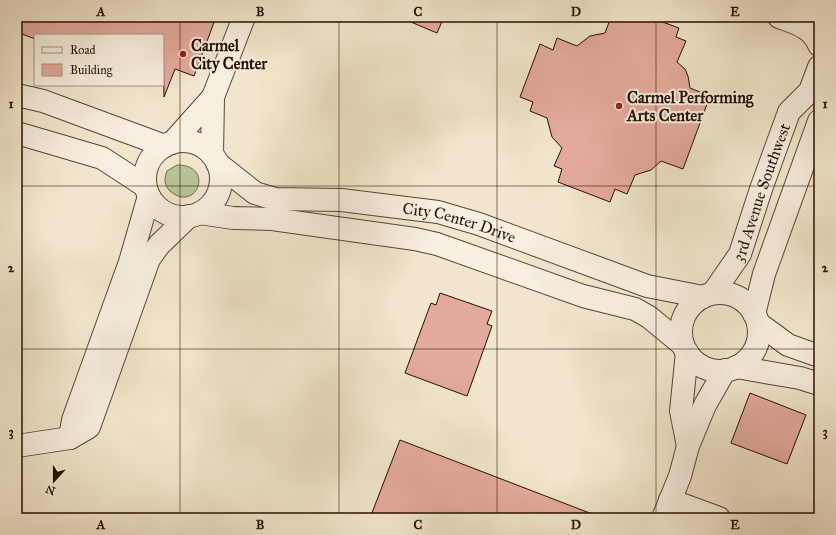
<svg xmlns="http://www.w3.org/2000/svg" width="836" height="535" font-family="'IM FELL Great Primer',serif">
	<style>
		.green { fill: #b8c69b; stroke: #6f6a4e }
		.building { fill: #e5aa9e; stroke: #260f02 }
		.lines { fill: none; stroke-linecap: round; stroke-linejoin: round }
		.minor-casing { stroke: #594535; stroke-width: 24 }
		.minor { stroke: #f7efdf; stroke-width: 22 }
		.grid { fill: none; stroke: #260f02; stroke-width: 1; stroke-opacity: 0.55 }
		.poi-dot { fill: #8f2418; stroke: #f7efdf; stroke-width: 1.5 }
		.labels { text-anchor: middle; dominant-baseline: central; stroke-width: 4; stroke-linejoin: round; paint-order: stroke }
		.poi-label { font-size: 16px; font-weight: bold; fill: #260f02; stroke: #f7efdf; text-anchor: start }
		.street-label { font-size: 16px; fill: #260f02; stroke: #f7efdf }
		.neatline { fill: none; stroke: #260f02; stroke-width: 1.5 }
		.grid-label { font-size: 13px; text-anchor: middle; font-weight: bold; fill: #260f02 }
	</style>
	<rect width="100%" height="100%" fill="#f2e7ce"/>
	<filter id="stains"><feTurbulence type="fractalNoise" baseFrequency=".005" numOctaves="4"/><feColorMatrix values="0 0 0 0 .2 0 0 0 0 .09 0 0 0 0 .02 0 0 0 .5 -.17"/></filter>
	<radialGradient id="worn" r=".72"><stop offset=".6" stop-color="#630" stop-opacity="0"/><stop offset="1" stop-color="#630" stop-opacity=".3"/></radialGradient>
	<path class="green" d="M177,165C216,165 196,214 170,191C164,185 164,179 167,171Z"/>
	<path class="building" d="M17,17H216L194,76L175,69L164,97L163,35H35V39L17,32Z
		M399,17H444L437,33Z
		M611,17H649L679,28L676,37L686,41L677,62L685,69L688,76L690,88L710,96L683,169L661,161L651,170L635,175L627,194L615,189L610,202L558,182L562,169L554,166L562,148L552,137L547,118L530,111L533,102L520,97L540,44L553,50L557,38L577,46L590,36L605,33Z
		M440,293L492,311L487,324L492,326L467,396L405,373L431,303L436,305Z
		M750,393L806,415L787,464L731,443Z
		M400,440L600,517V518H370Z"/>
	<g class="lines">
		<defs>
			<g id="minor">
				<path d="M779,17C795,23 812,27 819,45"/>
				<path d="M17,95L43,101L165,146"/>
				<path d="M17,133L102,158L145,186"/>
				<circle cx="183" cy="179" r="38"/>
				<path d="M172,143L213,97L244,17"/>
				<path d="M212,155L213,97"/>
				<path id="s1" d="M217,163L255,193L275,199L341,200L438,212L479,224L647,286L703,297"/>
				<path d="M200,213L233,218L272,219L415,239L437,244L583,296L635,309L649,317L683,345"/>
				<path id="s2" d="M713,293L740,254L761,189L789,112L810,91L819,67"/>
				<circle cx="720" cy="332" r="39"/>
				<path d="M754,314L764,274L819,121"/>
				<path d="M758,323L788,345L819,356"/>
				<path d="M687,352L681,411L688,446"/>
				<path d="M736,367L800,378L819,384"/>
				<path d="M70,438L73,420L130,262L149,196"/>
				<path d="M17,446L70,438L89,427L149,259L159,245L189,216"/>
				<path d="M670,500L719,518"/>
				<path d="M663,518L680,476L688,446L705,405L725,370"/>
			</g>
		</defs>
		<use href="#minor" class="minor-casing"/>
		<use href="#minor" class="minor"/>
	</g>
	<path class="grid" d="M180,17V518M339,17V518M497,17V518M656,17V518M17,186H819M17,349H819"/>
	<g class="poi-dot">
		<circle cx="183" cy="54" r="4"/>
		<circle cx="619" cy="106" r="4"/>
	</g>
	<g class="labels">
		<g class="poi-label">
			<text x="191" y="45">Carmel<tspan x="191" dy="18">City Center</tspan></text>
			<text x="627" y="97">Carmel Performing<tspan x="627" dy="18">Arts Center</tspan></text>
		</g>
		<g class="street-label">
			<text stroke="none"><textPath href="#s2" startOffset="113">3rd Avenue Southwest</textPath></text>
			<text stroke="none"><textPath href="#s1" startOffset="256">City Center Drive</textPath></text>
		</g>
	</g>
	<rect width="836" height="535" fill="none" stroke="#f2e7ce" stroke-width="44"/>
	<rect x="34" y="34" width="130" height="52" fill="#f7efdf" stroke="#a39587"/>
	<rect x="42" y="47" width="20" height="6" fill="#f7efdf" stroke="#a39587"/>
	<text x="70" y="54" font-size="12" fill="#260f02">Road</text>
	<rect x="42" y="64" width="20" height="12" fill="#e5aa9e" stroke="#a39587"/>
	<text x="70" y="74" font-size="12" fill="#260f02">Building</text>
	<g transform="translate(54 481) rotate(201)" stroke="#f7efdf" stroke-width="3" paint-order="stroke">
	<path d="M0-3L7 15L0 10L-7 15Z" fill="#260f02"/>
	<text y="-6" font-size="11" font-weight="bold" text-anchor="middle" fill="#260f02">N</text>
	</g>
	<rect x="22" y="22" width="792" height="491" class="neatline"/>
	<g class="grid-label">
		<text x="101" y="16">A</text>
		<text x="260" y="16">B</text>
		<text x="418" y="16">C</text>
		<text x="576" y="16">D</text>
		<text x="735" y="16">E</text>
		<text x="11" y="108">1</text>
		<text x="825" y="108">1</text>
		<text x="11" y="272">2</text>
		<text x="825" y="272">2</text>
		<text x="11" y="436">3</text>
		<text x="825" y="436">3</text>
		<text x="101" y="529">A</text>
		<text x="260" y="529">B</text>
		<text x="418" y="529">C</text>
		<text x="576" y="529">D</text>
		<text x="735" y="529">E</text>
	</g>
	<rect width="100%" height="100%" filter="url(#stains)"/>
	<rect width="100%" height="100%" fill="url(#worn)"/>
</svg>
